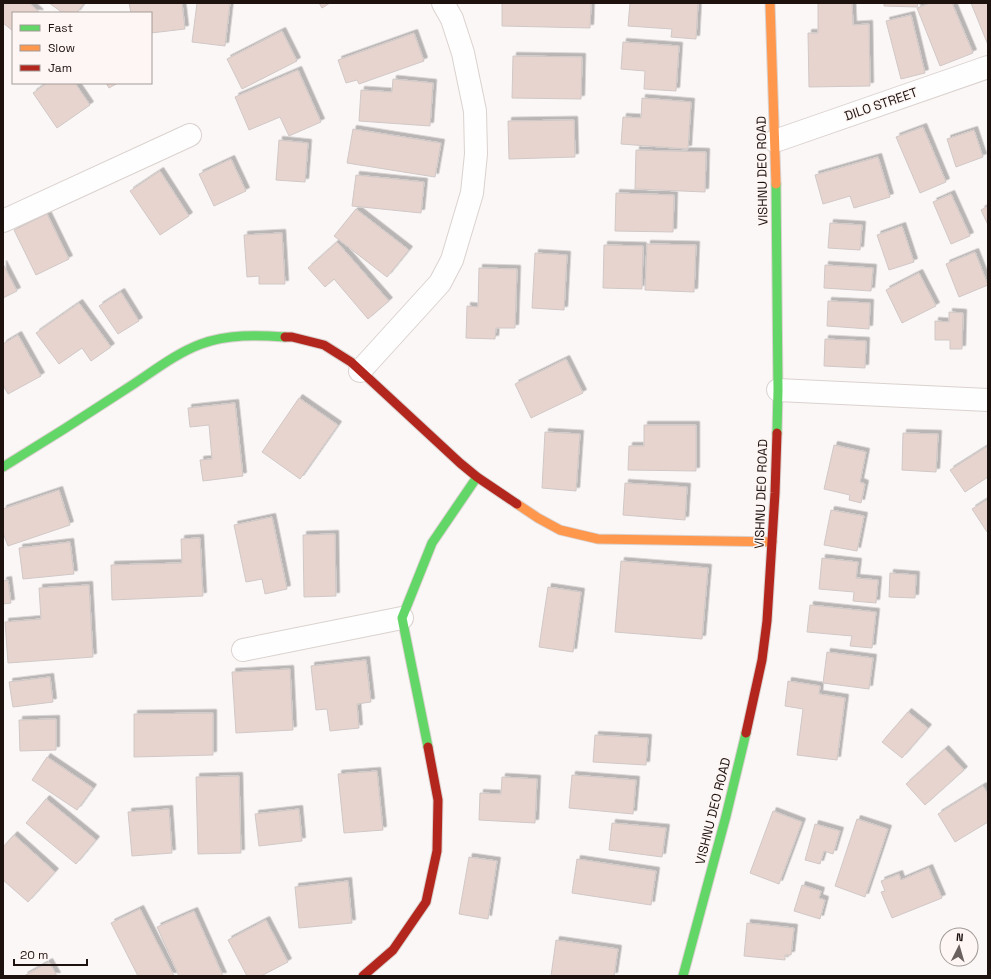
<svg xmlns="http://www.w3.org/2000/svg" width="991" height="979" font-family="'Space Grotesk',sans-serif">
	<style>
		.building { fill: #e7d4cf; stroke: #d0c8c6; filter: url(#shadow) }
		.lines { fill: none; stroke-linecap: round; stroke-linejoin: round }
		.street-casing { stroke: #dad2cf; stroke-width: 24 }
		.fast-casing { stroke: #dad2cf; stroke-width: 11 }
		.slow-casing { stroke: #dad2cf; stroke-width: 11 }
		.jam-casing { stroke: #dad2cf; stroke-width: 11 }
		.street { stroke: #fefefe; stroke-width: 22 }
		.fast { stroke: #63d668; stroke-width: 9 }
		.slow { stroke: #ff974d; stroke-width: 9 }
		.jam { stroke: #b3261e; stroke-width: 9 }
		.labels { text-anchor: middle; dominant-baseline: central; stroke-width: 3; stroke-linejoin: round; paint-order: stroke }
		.street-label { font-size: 13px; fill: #1d120e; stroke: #fdf6f4 }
	</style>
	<defs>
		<filter id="shadow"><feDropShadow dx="3.5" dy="-3.5" stdDeviation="0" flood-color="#0004"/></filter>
	</defs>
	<rect width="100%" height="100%" fill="#fbf7f6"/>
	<path class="building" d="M6,3H29L40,13H13V31L3,23V7Z
		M49,3H84L77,13H63Z
		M129,3H182L185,29L151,33V13H131Z
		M197,3H230L225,46L192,42Z
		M319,3H330L322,8Z
		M502,3H591L590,28L502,26Z
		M630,3H698L696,39L671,37L672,29L628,26Z
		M818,3H852L853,25L869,24L870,86L809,87L808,33H818Z
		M884,3H918L917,7L884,6Z
		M930,3H952L973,53L940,66L917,8Z
		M971,3H988V45Z
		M911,15L925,73L901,79L886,21Z
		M282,31L297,61L242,89L227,59Z
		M414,33L424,61L359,84L357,80L346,83L338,60Z
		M623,42L679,46L676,91L644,89L645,71L621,69Z
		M513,56L582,57L581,99L512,98Z
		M298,70L321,122L289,136L280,117L249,130L235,97Z
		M393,79L433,83L430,126L359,121L361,90L392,92Z
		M47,83H75L90,105L57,128L33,93Z
		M106,83H118L109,88Z
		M642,98L691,102L688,149L621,144L623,117L641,118Z
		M574,120L575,157L509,159L508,121Z
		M923,127L946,182L920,193L896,137Z
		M353,129L441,143L435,177L347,163Z
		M974,130L983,157L956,167L947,139Z
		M279,140L308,143L305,182L276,180Z
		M636,150L706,152L705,192L635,189Z
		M878,157L890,197L854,208L850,196L823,204L815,175Z
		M231,159L246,191L214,206L199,174Z
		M160,171L189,216L160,235L130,191Z
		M356,175L424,182L421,213L352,206Z
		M616,193L674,195L673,232L615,231Z
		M951,194L970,236L951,244L933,202Z
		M988,206V225L981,210Z
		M356,209L409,250L387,277L334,236Z
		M47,214L69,259L36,275L14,230Z
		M830,223L862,225L860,250L828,248Z
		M902,226L914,262L889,270L877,235Z
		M282,233L285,284H259V276L247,277L244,235Z
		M337,242L389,301L368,319L334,279L325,287L308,268Z
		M647,244L696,245L694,292L645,290Z
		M604,245L643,246L642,289L603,288Z
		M975,252L988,285L959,297L946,264Z
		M535,253L567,255L564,310L532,308Z
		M3,264L17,291L3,298Z
		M825,265L873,268L871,291L824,288Z
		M479,268L517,269L515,328H496L495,339L466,338L467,306L478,307Z
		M919,273L936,306L902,323L886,290Z
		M121,292L139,321L118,334L99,306Z
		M828,301L870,303L869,329L827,326Z
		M79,303L111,347L91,361L82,348L59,364L36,333Z
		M949,312L963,313L962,349H950V340H935V321L949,322Z
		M18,335L41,376L8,394L3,385V344Z
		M825,339L866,341L865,368L824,366Z
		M566,359L583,393L531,418L515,384Z
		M299,398L338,425L300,479L262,452Z
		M235,403L243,476L203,481L200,460L212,459L209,425L190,427L188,408Z
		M644,425H696V471L628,470L629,446H644Z
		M545,432L580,434L576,491L542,488Z
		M903,433L938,434L936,472L902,470Z
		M834,445L866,452L860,482L865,484L861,503L849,500L850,495L824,489Z
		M988,446V477L965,492L950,470Z
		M625,483L687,487L685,520L623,515Z
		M59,490L70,525L8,546L3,533V509Z
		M988,499V531L987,532L972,509Z
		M831,510L864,516L857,551L824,545Z
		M272,517L287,589L265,594L262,579L246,582L234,525Z
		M335,534L336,596L304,597L303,535Z
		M200,538L203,596L112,600L111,565L182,563L181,539Z
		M70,542L74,574L23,579L19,548Z
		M822,558L858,562L856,578L878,580L876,603L853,601L854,592L819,589Z
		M621,561L708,568L702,639L615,632Z
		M890,573L916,575L915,598L889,597Z
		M8,580L11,603L3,604V581Z
		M89,585L93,657L8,663L5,622L41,619L39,588Z
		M548,587L581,592L573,652L539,647Z
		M810,605L876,612L872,648L850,646L852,636L807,632Z
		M827,652L873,658L869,689L823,683Z
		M366,660L371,702L357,704L359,728L330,731L327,709L316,710L311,666Z
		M290,669L293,730L236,733L232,672Z
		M50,677L53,702L13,707L9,682Z
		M788,681L820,686L819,694L845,698L837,760L797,755L803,709L785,706Z
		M908,712L928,728L902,758L882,742Z
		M213,713V755L134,757V714Z
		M56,719V750L20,751L19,720Z
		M595,735L648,738L646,765L593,762Z
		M945,749L964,770L925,805L906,784Z
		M47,757L93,788L77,810L32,780Z
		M377,771L383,830L344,833L338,774Z
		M572,775L636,780L633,814L569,808Z
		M239,776L241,853L198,854L196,777Z
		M502,777L537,779L535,823L479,820L480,793L501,794Z
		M983,786L988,794V822L955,842L938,814Z
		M46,799L96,840L76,864L26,823Z
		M169,809L172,853L132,856L128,812Z
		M299,809L302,841L259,846L255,814Z
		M773,811L802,822L779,884L750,873Z
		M857,819L888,829L865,897L835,886Z
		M612,823L666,828L662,857L609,850Z
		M815,824L840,831L833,854L824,851L820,864L805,860Z
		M14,835L55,872L28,902L3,880V847Z
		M469,857L497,861L488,919L459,914Z
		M577,859L656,871L651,905L572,893Z
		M929,868L942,898L892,918L881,892L885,891L881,881L899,874L901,880Z
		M348,881L352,923L299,928L295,887Z
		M802,885L821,891L819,898L825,900L820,919L794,911Z
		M140,909L174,976H138L111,923Z
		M194,911L223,976H179L157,927Z
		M266,920L288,962L261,976H247L228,940Z
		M747,923L794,928L791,955H785V960L744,956Z
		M556,940L618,949L614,976H551Z
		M49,962L57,976H24Z"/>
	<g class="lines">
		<defs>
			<path id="street" d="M775,141L988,67
				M3,221L190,135
				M360,371L440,283L452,260L472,193L476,154L475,111L463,53L452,19L443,3
				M778,390L988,400
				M243,650L402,618"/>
			<path id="fast" d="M776,184L778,390L777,433
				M3,467C44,442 85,416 126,389C150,374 174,354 201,344C228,334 257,335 285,337
				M428,747L402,618L432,543L477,477
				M683,976L726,816L746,733"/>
			<path id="slow" d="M770,3L776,184
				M517,504L538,518L560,530L598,539L772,542"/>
			<path id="jam" d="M285,337H292L324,345L351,362L460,463L477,477L517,504
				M746,733L762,660L767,621L775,493L777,433
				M363,976L393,950L426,902L437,851L438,800L428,747"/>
		</defs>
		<use href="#street" class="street-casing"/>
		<use href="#fast" class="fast-casing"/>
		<use href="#slow" class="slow-casing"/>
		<use href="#jam" class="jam-casing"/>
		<use href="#street" class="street"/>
		<use href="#fast" class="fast"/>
		<use href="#slow" class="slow"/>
		<use href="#jam" class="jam"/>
	</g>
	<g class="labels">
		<g class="street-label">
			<text transform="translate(881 104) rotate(-19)">DILO STREET</text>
			<text transform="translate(762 171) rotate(-91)">VISHNU DEO ROAD</text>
			<text transform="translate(761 494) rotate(-88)">VISHNU DEO ROAD</text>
			<text transform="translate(713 811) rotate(-76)">VISHNU DEO ROAD</text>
		</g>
	</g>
	<rect width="991" height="979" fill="none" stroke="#1d120e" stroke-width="8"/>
	<rect x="12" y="12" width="140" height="72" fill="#fdf6f4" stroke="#a39b98"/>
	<rect x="20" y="25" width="20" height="6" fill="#63d668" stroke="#a39b98"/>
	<text x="48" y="32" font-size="12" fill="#1d120e">Fast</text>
	<rect x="20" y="45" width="20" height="6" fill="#ff974d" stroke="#a39b98"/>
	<text x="48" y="52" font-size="12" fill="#1d120e">Slow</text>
	<rect x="20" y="65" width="20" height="6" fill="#b3261e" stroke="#a39b98"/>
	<text x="48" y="72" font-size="12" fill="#1d120e">Jam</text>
	<g transform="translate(959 947) rotate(5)"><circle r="19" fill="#fdf6f4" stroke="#a39b98"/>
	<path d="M0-3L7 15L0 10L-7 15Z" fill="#6b625f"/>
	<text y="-6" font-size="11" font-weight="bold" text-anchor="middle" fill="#1d120e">N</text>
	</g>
	<path d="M14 959v6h73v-6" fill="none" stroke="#1d120e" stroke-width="2"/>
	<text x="20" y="959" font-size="12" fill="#1d120e" stroke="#fdf6f4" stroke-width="3" paint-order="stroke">20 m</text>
</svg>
